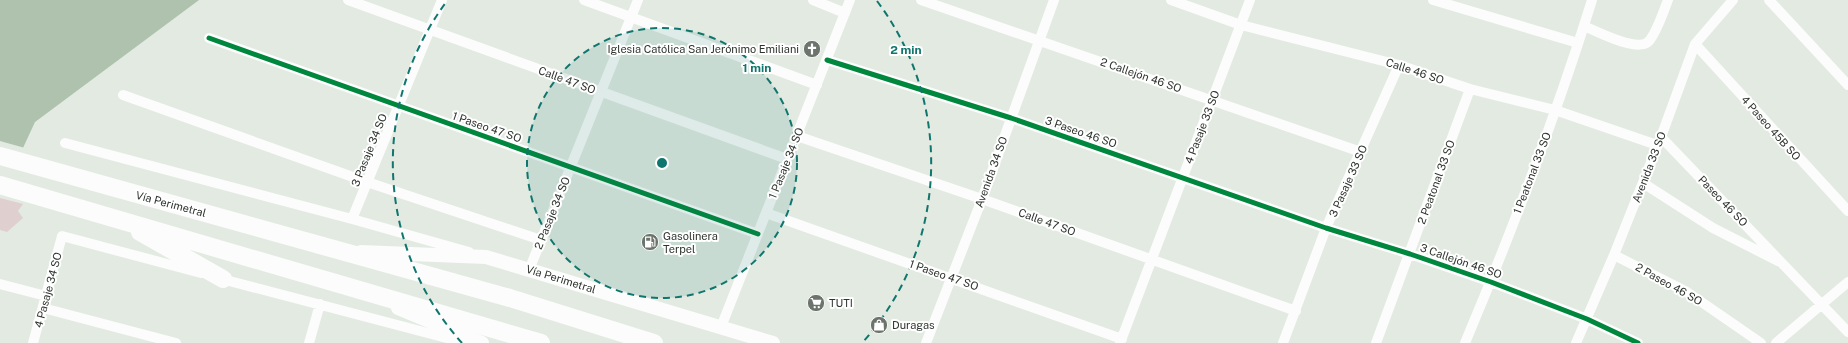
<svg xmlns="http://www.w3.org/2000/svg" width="1848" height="343" font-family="'Public Sans',sans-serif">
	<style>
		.green { fill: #e0cfcf }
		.water { fill: #aec2ae }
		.pier { fill: #e2eae2 }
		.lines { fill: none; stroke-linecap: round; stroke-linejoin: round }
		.street { stroke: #fbfcfb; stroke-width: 10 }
		.secondary { stroke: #fbfcfb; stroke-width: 14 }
		.highway { stroke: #fbfcfb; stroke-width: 18 }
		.cycleway-casing { stroke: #fff; stroke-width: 8 }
		.cycleway { stroke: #00873e; stroke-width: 5 }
		.ring { fill: none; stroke: #0f766e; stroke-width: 2; stroke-dasharray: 7 5 }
		.labels { text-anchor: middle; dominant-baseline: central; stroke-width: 4; stroke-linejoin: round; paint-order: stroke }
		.poi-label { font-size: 11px; fill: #2e342e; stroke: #fff; text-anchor: start }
		.street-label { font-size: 11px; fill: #2e342e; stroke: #fff }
		.centre { fill: #0f766e; stroke: #fff; stroke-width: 2 }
		.ring-label { font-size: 12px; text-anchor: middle; font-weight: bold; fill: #0f766e; stroke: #fff; stroke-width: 4; stroke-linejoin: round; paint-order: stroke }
	</style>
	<rect width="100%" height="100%" fill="#e2eae2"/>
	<path class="green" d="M0,198L23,204L18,211L23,218L7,232L0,230Z"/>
	<path class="water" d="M0,0H199L35,122L4,189L0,191Z"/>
	<path class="pier" d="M0,141L25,148L5,190L0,193Z"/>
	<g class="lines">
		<path class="street" d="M348,0L787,159
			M584,0L817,85
			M813,0L845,13
			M921,0L1361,152
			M1171,0L1241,25L1399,65L1470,89L1555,110L1657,145
			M1433,0L1578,43
			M1769,0L1848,85
			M1584,26C1598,32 1636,52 1648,42C1656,35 1664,10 1668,0
			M209,38L758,234
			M1695,44L1848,211
			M827,60L1011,118L1326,228L1410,254L1491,282L1587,319L1638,343
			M123,95L367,182L541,240
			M797,136L982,199L1296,311
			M1661,137L1848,332
			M65,143L352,219L469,252
			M1643,183L1713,228L1778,261
			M766,213L1122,339
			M352,219L442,0
			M1614,255L1687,292L1761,343
			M529,270L638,0
			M218,278L466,343
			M0,284L46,296
			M43,308L176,343
			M721,327L850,0
			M33,343L62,236L201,273
			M309,343L320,304
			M926,343L982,199L1054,0
			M1120,343L1250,0
			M1283,343L1326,228L1399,65
			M1376,343L1470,89
			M1465,343C1512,231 1556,116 1592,0
			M1576,343L1614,255L1661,137L1695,44L1733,0
			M1776,343L1848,282"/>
		<path class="secondary" d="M361,252L486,257L773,343
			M398,308L482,343"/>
		<path class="highway" d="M0,156L510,298L654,343
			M0,185L541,343
			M140,232L223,279"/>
		<defs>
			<path id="cycleway" d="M209,38L758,234
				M827,60L1011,118L1326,228L1410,254L1491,282L1587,319L1638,343"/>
		</defs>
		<use href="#cycleway" class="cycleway-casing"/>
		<use href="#cycleway" class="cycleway"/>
	</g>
	<circle cx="662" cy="163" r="135" fill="#0f766e" fill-opacity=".12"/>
	<g class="ring">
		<circle cx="662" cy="163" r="135"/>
		<path d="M462 343A269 269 0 0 1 447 1M877 1A269 269 0 0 1 862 343"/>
	</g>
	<defs>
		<symbol id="church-disc" viewBox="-11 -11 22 22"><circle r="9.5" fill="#6d746d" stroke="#fff"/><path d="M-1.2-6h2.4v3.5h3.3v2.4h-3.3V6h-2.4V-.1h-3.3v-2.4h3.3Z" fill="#fff"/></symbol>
		<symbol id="fuel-disc" viewBox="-11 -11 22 22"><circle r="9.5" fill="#6d746d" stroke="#fff"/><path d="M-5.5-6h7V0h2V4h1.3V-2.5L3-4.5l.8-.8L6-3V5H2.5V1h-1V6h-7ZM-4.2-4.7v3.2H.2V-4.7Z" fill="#fff"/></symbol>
		<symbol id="supermarket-disc" viewBox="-11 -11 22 22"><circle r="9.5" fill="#6d746d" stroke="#fff"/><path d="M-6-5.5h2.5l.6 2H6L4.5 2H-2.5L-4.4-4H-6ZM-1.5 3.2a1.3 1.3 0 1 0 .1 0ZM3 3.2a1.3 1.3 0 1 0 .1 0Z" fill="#fff"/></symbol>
		<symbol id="shop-disc" viewBox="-11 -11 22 22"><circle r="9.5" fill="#6d746d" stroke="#fff"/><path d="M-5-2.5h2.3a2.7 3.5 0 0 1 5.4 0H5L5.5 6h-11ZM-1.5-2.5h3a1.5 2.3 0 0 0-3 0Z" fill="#fff"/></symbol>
	</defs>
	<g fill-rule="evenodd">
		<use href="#church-disc" x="802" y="39" width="20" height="20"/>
		<use href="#fuel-disc" x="640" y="232" width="20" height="20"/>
		<use href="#supermarket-disc" x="806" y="293" width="20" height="20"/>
		<use href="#shop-disc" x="869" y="315" width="20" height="20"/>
	</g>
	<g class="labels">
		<g class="poi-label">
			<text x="799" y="49" text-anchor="end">Iglesia Católica San Jerónimo Emiliani</text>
			<text x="663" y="236">Gasolinera<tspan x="663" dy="13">Terpel</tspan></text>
			<text x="829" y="303">TUTI</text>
			<text x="892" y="325">Duragas</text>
		</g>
		<g class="street-label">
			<text transform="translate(1415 71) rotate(18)">Calle 46 SO</text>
			<text transform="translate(1141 75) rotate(19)">2 Callejón 46 SO</text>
			<text transform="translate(567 80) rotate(20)">Calle 47 SO</text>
			<text transform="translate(487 127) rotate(19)">1 Paseo 47 SO</text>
			<text transform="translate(1202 127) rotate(-69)">4 Pasaje 33 SO</text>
			<text transform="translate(1771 128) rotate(48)">4 Paseo 45B SO</text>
			<text transform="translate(1081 132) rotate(19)">3 Paseo 46 SO</text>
			<text transform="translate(369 150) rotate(-68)">3 Pasaje 34 SO</text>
			<text transform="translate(786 163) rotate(-68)">1 Pasaje 34 SO</text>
			<text transform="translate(1649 167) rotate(-69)">Avenida 33 SO</text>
			<text transform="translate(991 172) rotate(-70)">Avenida 34 SO</text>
			<text transform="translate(1532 173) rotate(-69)">1 Peatonal 33 SO</text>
			<text transform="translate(1348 181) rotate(-66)">3 Pasaje 33 SO</text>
			<text transform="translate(1436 182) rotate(-70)">2 Peatonal 33 SO</text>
			<text transform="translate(1723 201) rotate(46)">Paseo 46 SO</text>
			<text transform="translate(171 204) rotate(15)">Vía Perimetral</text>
			<text transform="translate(552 213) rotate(-68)">2 Pasaje 34 SO</text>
			<text transform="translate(1047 222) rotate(20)">Calle 47 SO</text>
			<text transform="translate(1461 261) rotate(19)">3 Callejón 46 SO</text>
			<text transform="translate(944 275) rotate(19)">1 Paseo 47 SO</text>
			<text transform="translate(561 279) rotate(17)">Vía Perimetral</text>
			<text transform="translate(1669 284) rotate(29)">2 Paseo 46 SO</text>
			<text transform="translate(48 290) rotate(-75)">4 Pasaje 34 SO</text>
		</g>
	</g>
	<circle cx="662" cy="163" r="6" class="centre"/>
	<g class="ring-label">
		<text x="906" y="54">2 min</text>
		<text x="757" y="72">1 min</text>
	</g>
</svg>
